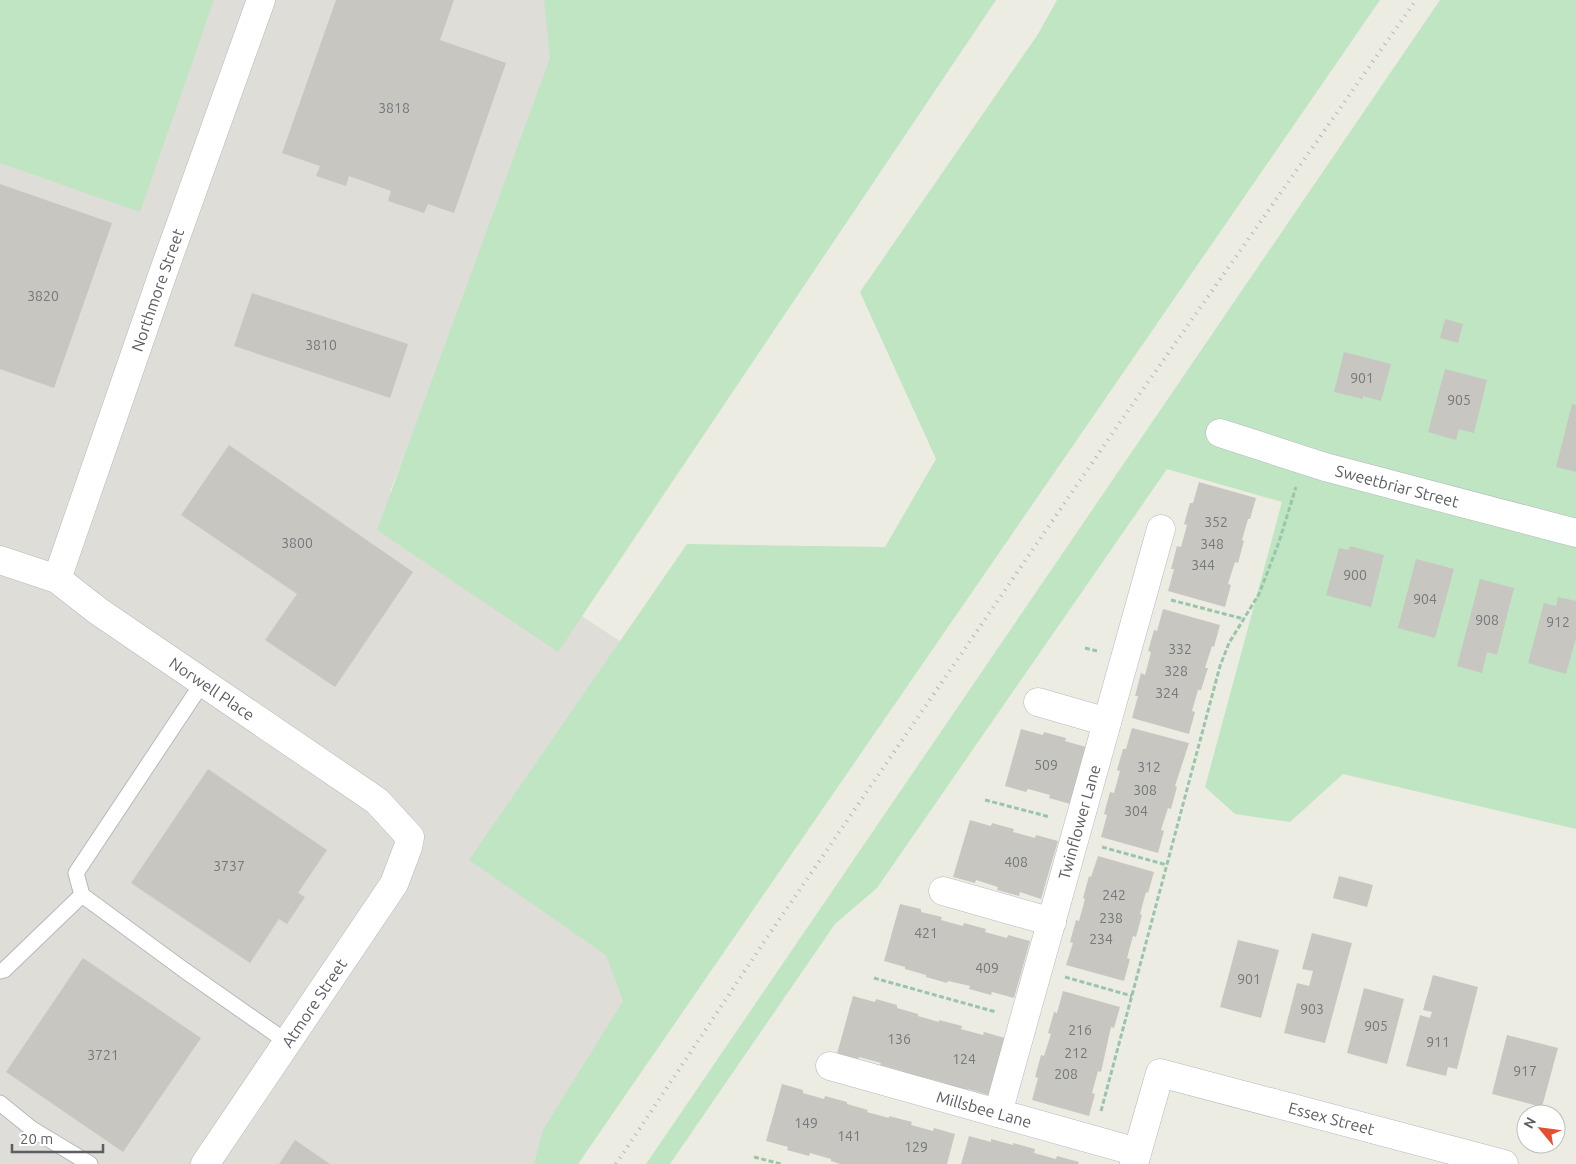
<svg xmlns="http://www.w3.org/2000/svg" width="1576" height="1164" font-family="Ubuntu,sans-serif">
	<style>
		.industrial { fill: #dfddd7 }
		.green { fill: #bfe5c3 }
		.building { fill: #c8c6c0 }
		.lines { fill: none; stroke-linecap: round; stroke-linejoin: round }
		.service-casing { stroke: #b5b8bd; stroke-width: 17 }
		.minor-casing { stroke: #b5b8bd; stroke-width: 29 }
		.path { stroke: #99c5aa; stroke-width: 3; stroke-dasharray: 5 2.5; stroke-linecap: butt }
		.service { stroke: #fff; stroke-width: 15 }
		.minor { stroke: #fff; stroke-width: 28 }
		.rail { stroke: #b4b5b5; stroke-width: 4; stroke-dasharray: 1 6; stroke-linecap: butt }
		.labels { text-anchor: middle; dominant-baseline: central; stroke-width: 5; stroke-linejoin: round; paint-order: stroke }
		.number-label { font-size: 14px; fill: #76787a }
		.street-label { font-size: 16px; fill: #5b5e63; stroke: #fff }
	</style>
	<rect width="100%" height="100%" fill="#edece3"/>
	<path class="industrial" d="M0,0H595L390,491L833,780L574,1164H0Z"/>
	<path class="green" d="M0,0H214L140,212L0,163Z
		M544,0H996L558,652L377,530L550,58Z
		M1057,0H1380L578,1164H534L543,1130L623,1001L606,955L469,860L687,544L885,547L936,459L860,292L1038,34Z
		M1440,0H1576V829L1343,774L1290,822L1235,814L1205,787L1282,502L1167,469L877,888L835,924L670,1164H646Z"/>
	<path class="building" d="M336,0H454L440,40L506,63L454,213L428,204L424,213L388,201L391,191L349,176L346,186L316,176L320,166L282,153Z
		M0,184L112,223L54,388L0,369Z
		M252,293L408,344L390,398L234,346Z
		M1445,319L1463,324L1458,343L1440,338Z
		M1344,352L1391,364L1381,401L1363,396V399L1334,392Z
		M1445,369L1487,380L1474,433L1459,429L1456,440L1428,432Z
		M1572,404L1576,405V472L1556,467Z
		M229,445L413,572L335,687L265,640L297,594L181,515Z
		M1199,482L1256,498L1250,519H1248L1242,540L1244,541L1238,563L1235,562L1228,584L1231,585L1225,607L1168,591L1174,569H1171L1177,546L1181,547L1187,525L1184,524L1190,503H1193Z
		M1350,546L1384,555L1371,607L1326,595L1339,548L1348,550Z
		M1416,559L1454,569L1435,638L1398,628Z
		M1480,579L1514,588L1497,655L1487,652L1482,673L1457,666Z
		M1558,597L1576,601V638L1566,674L1528,663L1544,603L1556,606Z
		M1163,609L1220,625L1214,647L1212,646L1205,668H1208L1201,690H1198L1192,711L1195,712L1189,734L1132,718L1138,696H1135L1141,673L1145,675L1151,652L1148,651L1154,630L1157,631Z
		M1132,728L1189,743L1175,786L1177,787L1171,809L1168,808L1161,830L1164,831L1158,853L1101,837L1107,815L1104,814L1110,792L1114,793L1120,771L1117,770L1123,749H1126Z
		M1021,729L1043,735L1044,732L1066,738L1065,741L1086,747L1070,804L1049,798L1050,795L1028,789L1026,792L1005,786Z
		M208,769L327,850L298,893L305,897L287,924L279,919L250,963L131,883Z
		M970,820L991,826L992,823L1014,829L1013,832L1035,838L1036,835L1058,841L1041,899L1020,892L1019,896L997,890L998,887L976,880L975,883L953,877Z
		M1098,856L1154,872L1148,893L1146,892L1140,914L1142,915L1136,937L1133,936L1127,958L1130,959L1124,981L1066,965L1073,943L1070,942L1076,920L1079,921L1085,899L1083,898L1089,876L1091,877Z
		M1339,876L1373,885L1367,907L1333,898Z
		M900,904L921,909V912L942,917L941,920L963,926L964,923L986,929L985,932L1007,938L1008,935L1030,941L1014,998L992,992L991,995L969,989L970,986L948,981L947,983L926,977V975L905,969V967L884,961Z
		M1312,933L1352,943L1325,1043L1284,1033L1297,983L1309,986L1313,971L1302,969Z
		M1238,940L1279,950L1261,1018L1220,1007Z
		M83,958L201,1038L123,1152L6,1072Z
		M1433,975L1478,987L1457,1069L1448,1067L1446,1076L1406,1066L1420,1015L1430,1018L1432,1012L1423,1010Z
		M1364,988L1404,999L1387,1064L1347,1053Z
		M1063,991L1120,1007L1114,1028L1111,1027L1101,1072L1098,1071L1092,1093L1095,1094L1089,1116L1032,1100L1038,1078L1035,1077L1041,1055L1044,1056L1051,1034L1048,1033L1054,1012L1057,1013Z
		M853,996L875,1002L876,999L897,1005V1008L918,1014V1016L939,1022V1020L962,1026L961,1029L983,1035L984,1032L1005,1038L989,1095L968,1089L966,1092L944,1086L945,1083L923,1077V1079L901,1073L902,1071L880,1065L881,1063L859,1057L858,1060L837,1054Z
		M1507,1035L1558,1048L1542,1107L1492,1094Z
		M782,1084L803,1090V1093L824,1099L825,1096L847,1102V1104L868,1110L867,1112L889,1118V1116L912,1122L911,1125L933,1131L934,1128L955,1134L947,1164H840L831,1161V1159L810,1153L809,1156L787,1150L788,1147L766,1141Z
		M969,1136L991,1142V1139L1013,1145V1143L1035,1149L1034,1153L1056,1159L1057,1156L1079,1162L1078,1164H961Z
		M295,1140L330,1164H279Z"/>
	<g class="lines">
		<defs>
			<path id="service" d="M203,682L76,873L82,895L184,970L287,1042
				M0,971L4,970L82,895
				M0,1103L32,1129L90,1164"/>
			<g id="minor">
				<path id="s1" d="M1220,433L1325,467L1576,533"/>
				<path id="s2" d="M0,560L57,579L98,611L377,801L410,837L408,847L394,884L205,1164"/>
				<path id="s3" d="M57,579L163,273L261,0"/>
				<path d="M1038,702L1107,722"/>
				<path d="M943,891L1052,922"/>
				<path id="s4" d="M830,1066L1137,1152"/>
				<path id="s5" d="M998,1113L1161,529"/>
				<path id="s6" d="M1134,1164L1160,1073L1504,1164"/>
			</g>
		</defs>
		<use href="#service" class="service-casing"/>
		<use href="#minor" class="minor-casing"/>
		<path class="path" d="M1171,600L1244,619
			M1085,648L1097,651
			M985,800L1050,817
			M1102,847L1167,865
			M1065,977L1132,996
			M874,978L996,1012
			M1101,1111L1220,666L1229,643L1259,594L1279,542L1296,487
			M754,1157L781,1164"/>
		<use href="#service" class="service"/>
		<use href="#minor" class="minor"/>
		<path class="rail" d="M616,1164L768,936L1127,412L1416,0"/>
	</g>
	<g class="labels">
		<g class="number-label">
			<text x="394" y="108">3818</text>
			<text x="43" y="296">3820</text>
			<text x="321" y="345">3810</text>
			<text x="1362" y="378">901</text>
			<text x="1459" y="400">905</text>
			<text x="1216" y="522">352</text>
			<text x="297" y="543">3800</text>
			<text x="1212" y="544">348</text>
			<text x="1203" y="565">344</text>
			<text x="1355" y="575">900</text>
			<text x="1425" y="599">904</text>
			<text x="1487" y="620">908</text>
			<text x="1558" y="622">912</text>
			<text x="1180" y="649">332</text>
			<text x="1176" y="671">328</text>
			<text x="1167" y="693">324</text>
			<text x="1046" y="765">509</text>
			<text x="1149" y="767">312</text>
			<text x="1145" y="790">308</text>
			<text x="1136" y="811">304</text>
			<text x="1016" y="862">408</text>
			<text x="229" y="866">3737</text>
			<text x="1114" y="895">242</text>
			<text x="1111" y="918">238</text>
			<text x="926" y="933">421</text>
			<text x="1101" y="939">234</text>
			<text x="987" y="968">409</text>
			<text x="1249" y="979">901</text>
			<text x="1312" y="1009">903</text>
			<text x="1376" y="1026">905</text>
			<text x="1080" y="1030">216</text>
			<text x="899" y="1039">136</text>
			<text x="1438" y="1042">911</text>
			<text x="1076" y="1053">212</text>
			<text x="103" y="1055">3721</text>
			<text x="964" y="1059">124</text>
			<text x="1525" y="1071">917</text>
			<text x="1066" y="1074">208</text>
			<text x="806" y="1123">149</text>
			<text x="849" y="1136">141</text>
			<text x="916" y="1147">129</text>
		</g>
		<g class="street-label">
			<text stroke="none"><textPath href="#s3" startOffset="306">Northmore Street</textPath></text>
			<text stroke="none"><textPath href="#s1" startOffset="185">Sweetbriar Street</textPath></text>
			<text stroke="none"><textPath href="#s2" startOffset="250">Norwell Place</textPath></text>
			<text stroke="none"><textPath href="#s5" startOffset="302">Twinflower Lane</textPath></text>
			<text transform="translate(314 1003) rotate(-56)">Atmore Street</text>
			<text stroke="none"><textPath href="#s4" startOffset="160">Millsbee Lane</textPath></text>
			<text stroke="none"><textPath href="#s6" startOffset="272">Essex Street</textPath></text>
		</g>
	</g>
	<g transform="translate(1541 1129) rotate(299)"><circle r="24" fill="#ffffff" stroke="#bdbfc1"/>
	<path d="M0-4L9 19L0 12L-9 19Z" fill="#e54e31"/>
	<text y="-8" font-size="14" font-weight="bold" text-anchor="middle" fill="#5b5e63">N</text>
	</g>
	<path d="M12 1144v8h91v-8" fill="none" stroke="#5b5e63" stroke-width="2.5"/>
	<text x="20" y="1144" font-size="15" fill="#5b5e63" stroke="#ffffff" stroke-width="4" paint-order="stroke">20 m</text>
</svg>
